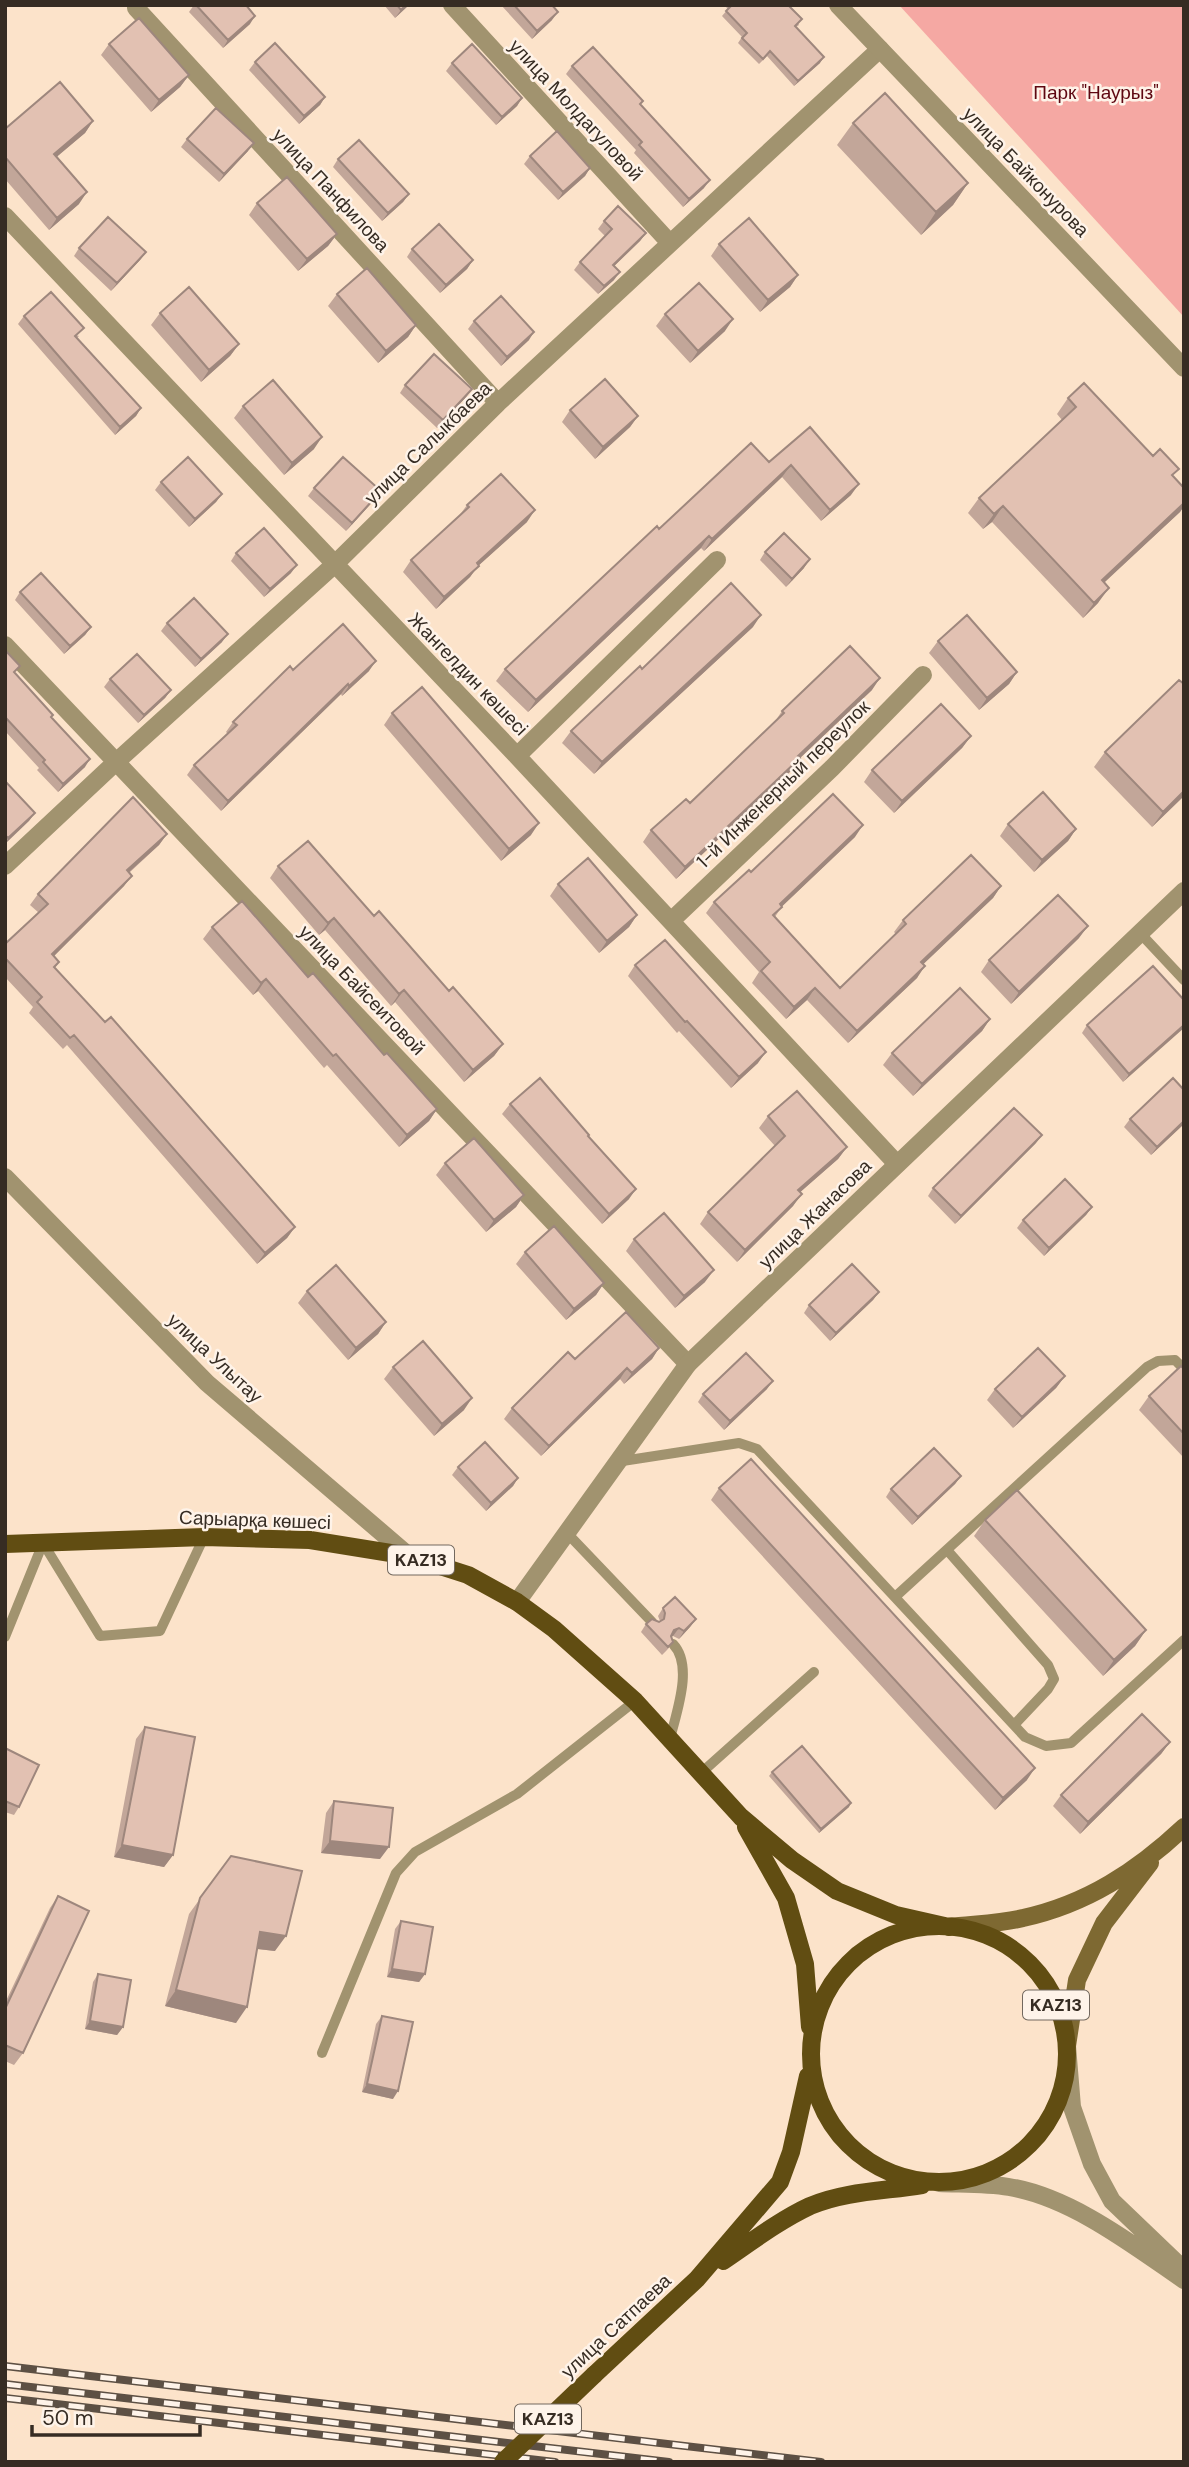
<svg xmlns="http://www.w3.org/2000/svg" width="1189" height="2467" font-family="'DM Sans',sans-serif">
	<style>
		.green { fill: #f5a8a3 }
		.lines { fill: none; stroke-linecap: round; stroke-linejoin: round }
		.service { stroke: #a1936f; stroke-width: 10 }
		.minor { stroke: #a1936f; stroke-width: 18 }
		.tertiary { stroke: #a1936f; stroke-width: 18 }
		.secondary { stroke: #7e6932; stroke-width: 18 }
		.primary { stroke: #614d12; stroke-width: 18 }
		.rail-casing { stroke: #5d5044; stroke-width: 8 }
		.rail { stroke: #fef3e9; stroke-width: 5; stroke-dasharray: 16; stroke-linecap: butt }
		.primary-bridge { stroke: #614d12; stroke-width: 18 }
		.wall { fill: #c2a699 }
		.shaded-wall { fill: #9e877d }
		.building { fill: #e2c1b2; stroke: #9e877d; stroke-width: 2 }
		.labels { text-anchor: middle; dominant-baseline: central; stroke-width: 5; stroke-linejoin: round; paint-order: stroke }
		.shield { fill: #fef3e9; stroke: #72685e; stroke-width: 2 }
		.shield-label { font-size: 18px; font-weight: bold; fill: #362c23 }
		.park-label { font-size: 19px; fill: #5e0711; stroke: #fef3e9 }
		.street-label { font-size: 19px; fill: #362c23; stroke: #fef3e9 }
	</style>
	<rect width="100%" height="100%" fill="#fce3ca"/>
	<path class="green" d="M899,5H1184V317Z"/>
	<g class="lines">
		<path class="service" d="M1140,933L1184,980
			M616,1462L739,1443L757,1449L1025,1737L1046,1746L1071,1743L1184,1640
			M566,1532L652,1622
			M43,1543L100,1636L160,1631L204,1537
			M947,1550L1048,1665L1054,1679L1048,1689L1014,1725
			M895,1597L1147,1367L1158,1361L1175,1360L1184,1369
			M5,1637L43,1543
			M670,1739C676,1713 694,1666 673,1644
			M701,1773L814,1672
			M322,2053L396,1873L415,1852L517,1794L635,1701"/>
		<path class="minor" d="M136,5V8L498,403
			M452,5L669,242
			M5,216L517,756L897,1164
			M5,645L688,1364
			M517,756L717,560
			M5,866L116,762L335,564L498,403L880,49
			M671,921L832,768L923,675"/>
		<path class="tertiary" d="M838,5L1184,368
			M5,1177L207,1383L409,1556
			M517,1602L688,1364L1184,891
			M1067,2046L1072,2107L1092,2164L1112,2201L1184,2270
			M939,2183C962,2184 986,2183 1009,2187C1071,2197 1133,2245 1184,2280"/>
		<path class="secondary" d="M949,1927C973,1924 999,1924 1023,1918C1087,1904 1137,1871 1184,1827
			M1067,2046L1077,1980L1104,1923L1150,1863"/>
		<path class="primary" d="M5,1544L204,1537L310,1540L409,1556L468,1575L517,1602L554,1629L635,1701L741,1817L792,1860L837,1891L896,1915L949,1927
			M746,1827L786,1898L805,1964L810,2027
			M811 2054a128 128 0 1 1 256 0a128 128 0 1 1-256 0Z
			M723,2261C751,2242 780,2220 810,2206C845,2191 886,2191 922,2185
			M594,2375L697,2279L780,2182L791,2152L808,2076"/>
		<defs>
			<path id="rail" d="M5,2366L821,2462
				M5,2384L669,2462
				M5,2398L555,2462"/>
		</defs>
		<use href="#rail" class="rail-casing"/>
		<use href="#rail" class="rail"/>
		<path class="primary-bridge" d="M503,2462L594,2375"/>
	</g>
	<path class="wall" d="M194,5H246L250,24L223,48L189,12Z
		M384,5H409L395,18Z
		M501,5H552V20L532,39Z
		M724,5H788L799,25L796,27L820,63L794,86L767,56L759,64L738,43L742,37L722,16L728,9Z
		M109,44L189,75L180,87L151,112L101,55Z
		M255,62L325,97L320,105L299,124L249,70Z
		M452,63L522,98L517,106L496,125L446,71Z
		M572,66L640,104L704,188L683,207L634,153L636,150L566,74Z
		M93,121L85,133L57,156L79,204L49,230L5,179V129Z
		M853,123L968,183L953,205L921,235L837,145Z
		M187,139L248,151L219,182L181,147Z
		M530,156L590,168L585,176L558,200L524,164Z
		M338,159L409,194L403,202L382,221L333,167Z
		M257,203L337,234L328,246L298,271L249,215Z
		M604,221L646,233L640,241L614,266V280L598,294L574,270L580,262L605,236L598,229Z
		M719,244L798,275L790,287L760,312L711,256Z
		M79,248L146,252L140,260L111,291L74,256Z
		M412,249L473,260L467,269L440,293L407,257Z
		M337,294L416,325L408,337L378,363L328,306Z
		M160,313L239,344L230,356L201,382L151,325Z
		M665,314L725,331L690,363L656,326Z
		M24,316L79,336L77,338L141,408L136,416L115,435L18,324Z
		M474,321L529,340L501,366L468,329Z
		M405,385L472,389L466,397L437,428L400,393Z
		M1068,398L1173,477L1184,488V506L1180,512L1104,582L1098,603L1083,618L992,522L983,529L968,513L979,498L1062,420L1057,414Z
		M243,406L314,449L284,475L234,418Z
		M570,410L638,416L630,427L595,459L562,422Z
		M810,427L851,495L821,521L782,477L704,551L701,548L528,712L496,681L505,669L659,529L769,462Z
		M161,482L222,494L216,502L189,527L155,490Z
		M314,488L375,499L346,531L308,496Z
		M467,505L527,522L478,566L470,577L436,609L403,572L411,560L459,516Z
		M765,552L804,568L786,587L760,560Z
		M236,553L291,573L264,597L231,561Z
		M20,592L91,627L85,635L64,654L15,600Z
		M167,623L222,642L195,667L161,631Z
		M753,627L594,774L562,743L571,731L642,669Z
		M938,641L1017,672L1009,684L979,710L929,653Z
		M5,650L15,674L52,717L85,767L58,792L37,770L39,768L5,731Z
		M293,670L369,671L342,696L341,694L221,811L187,775L194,765L228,734L226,732L233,722Z
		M110,679L171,690L165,698L138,723L104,687Z
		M872,690L800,758L792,770L676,879L643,842L651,830L690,803L774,723L782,711Z
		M392,713L531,835L501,861L384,725Z
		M971,736L962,748L894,813L864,782L872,770Z
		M1105,752L1184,796L1152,827L1094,767Z
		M1008,824L1076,829L1068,841L1034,872L1000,836Z
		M167,834L159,845L129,873L124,886L54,956L59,962L55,968L295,1227L287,1238L257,1264L67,1045L63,1049L29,1013L33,1007L5,977V944L39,913L30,905L38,894Z
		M855,837L782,906L775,917L840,988L896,934L894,932L903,920L1001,886L993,898L923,964L917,978L848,1043L807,1000L786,1019L752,983L759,972L706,913L714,902L751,872Z
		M278,866L374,916L503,1044L494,1056L464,1082L395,1002L391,1006L325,930L319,935L270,878Z
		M558,884L637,915L629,927L599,953L550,896Z
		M212,927L308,977L437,1109L429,1121L399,1147L327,1065L324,1068L258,991L253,995L203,939Z
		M1079,938L1011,1004L981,972L989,960Z
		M635,965L758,1063L731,1088L679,1031L677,1033L628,976Z
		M1184,1000L1123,1082L1082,1033L1087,1025Z
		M990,1019L982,1031L913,1096L883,1065L892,1053Z
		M510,1104L588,1137L629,1199L602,1224L502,1114Z
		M768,1116L847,1147L838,1159L800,1192L793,1206L737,1262L700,1224L708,1212L775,1146L759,1128Z
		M1130,1119L1184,1124L1151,1155L1124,1127Z
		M1036,1143L955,1224L928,1196L933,1188Z
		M445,1163L524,1195L516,1207L486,1232L436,1175Z
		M1092,1207L1086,1215L1044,1256L1017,1228L1023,1220Z
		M634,1239L705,1282L675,1308L626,1251Z
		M525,1252L604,1283L596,1295L566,1320L516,1264Z
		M307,1291L386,1322L378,1334L348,1360L298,1303Z
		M879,1292L873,1300L830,1341L804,1313L809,1305Z
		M659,1348L652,1359L624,1384L620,1379L541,1456L504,1419L512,1408L575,1359Z
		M393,1367L464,1410L434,1436L384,1379Z
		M1184,1369V1458L1139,1410L1149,1396Z
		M1065,1376L1056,1388L1013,1428L987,1400L995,1389Z
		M767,1389L724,1430L698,1402L703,1394Z
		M458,1467L518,1478L513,1486L486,1511L452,1475Z
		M961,1476L955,1484L912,1525L886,1497L891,1489Z
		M719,1488L1027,1780L995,1810L711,1500Z
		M985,1520L1146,1630L1135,1646L1103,1676L974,1536Z
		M663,1608L696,1619L690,1627L679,1639L673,1636L671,1637L673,1642L667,1650L662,1655L641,1632L646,1624L660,1621L658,1616Z
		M145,1727L173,1855L164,1867L114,1857L136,1739Z
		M1170,1742L1161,1754L1080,1834L1053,1806L1061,1795Z
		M5,1748L19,1807L14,1815L5,1812Z
		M772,1772L849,1807L819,1833L769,1776Z
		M334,1801L380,1859L321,1853L326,1813Z
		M231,1856L275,1951L257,1949L236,2023L165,2006L189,1914Z
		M58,1896L23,2053L14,2065L5,2061V2003L50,1908Z
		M401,1921L425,1974L419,1982L387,1977L395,1929Z
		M98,1974L123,2027L117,2035L85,2029L93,1982Z
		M382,2016L393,2099L362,2092L376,2024Z"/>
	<path class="shaded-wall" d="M406,5H409L395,18L401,10Z
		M558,12L552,20L532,39L537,31Z
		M255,16L250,24L223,48L228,40Z
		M824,57L820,63L794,86L798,81Z
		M189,75L180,87L151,112L159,100Z
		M325,97L320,105L299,124L304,116Z
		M522,98L517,106L496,125L502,117Z
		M93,121L85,133L46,166L54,154Z
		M254,143L248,151L219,182L224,174Z
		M590,168L585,176L558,200L563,192Z
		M710,180L704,188L683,207L689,199Z
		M968,183L953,205L921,235L936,212Z
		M87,192L79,204L49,230L57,218Z
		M409,194L403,202L382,221L388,213Z
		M646,233L640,241L607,273L613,265Z
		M337,234L328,246L298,271L307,259Z
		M146,252L140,260L111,291L117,283Z
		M473,260L467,269L440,293L446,285Z
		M620,272L614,280L598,294L604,286Z
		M798,275L790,287L760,312L768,300Z
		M733,319L725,331L690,363L698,351Z
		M416,325L408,337L378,363L386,351Z
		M534,332L529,340L501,366L507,357Z
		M239,344L230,356L201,382L209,370Z
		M472,389L466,397L437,428L443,420Z
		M141,408L136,416L115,435L120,427Z
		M638,416L630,427L595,459L603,447Z
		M322,437L314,449L284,475L292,463Z
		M791,465L782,477L704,551L712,539Z
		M859,484L851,495L821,521L830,510Z
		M381,491L375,499L346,531L352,523Z
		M222,494L216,502L189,527L195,519Z
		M1184,503V506L1180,512L1091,595L1102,580Z
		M1003,506L992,522L983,529L994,514Z
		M535,510L527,522L478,566L470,577L436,609L444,597L477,563Z
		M709,536L701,548L528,712L536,700Z
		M810,559L804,568L786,587L792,579Z
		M297,565L291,573L264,597L270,589Z
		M1109,588L1098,603L1083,618L1094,603Z
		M761,615L753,627L594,774L602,762Z
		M91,627L85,635L64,654L70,646Z
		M228,634L222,642L195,667L201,659Z
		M376,661L369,671L342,696L349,686Z
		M1017,672L1009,684L979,710L987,698Z
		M880,678L872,690L800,758L792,770L676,879L685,867L798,756Z
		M348,684L341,694L221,811L228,801Z
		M171,690L165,698L138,723L144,715Z
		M971,736L962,748L894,813L902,801Z
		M90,759L85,767L58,792L63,784Z
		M1184,791V796L1152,827L1163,812Z
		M35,813L29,821L5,844L8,838Z
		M539,823L531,835L501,861L509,849Z
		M863,825L855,837L772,916L780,904Z
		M1076,829L1068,841L1034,872L1042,860Z
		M167,834L159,845L119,881L127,870Z
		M132,876L124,886L45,965L52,954Z
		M1001,886L993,898L913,974L921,962Z
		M637,915L629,927L599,953L607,941Z
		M334,918L325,930L319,935L328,923Z
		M1088,926L1079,938L1011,1004L1019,992Z
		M925,966L917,978L848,1043L857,1031Z
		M266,979L258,991L253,995L261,983Z
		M815,988L807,1000L786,1019L794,1007Z
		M404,990L395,1002L391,1006L399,994Z
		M990,1019L982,1031L913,1096L922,1084Z
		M1184,1025V1028L1123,1082L1129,1074Z
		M503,1044L494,1056L464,1082L473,1070Z
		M766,1052L758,1063L731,1088L739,1077Z
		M437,1109L429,1121L399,1147L407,1135Z
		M1184,1121V1124L1151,1155L1157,1147Z
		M1042,1135L1036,1143L955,1224L961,1216Z
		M847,1147L838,1159L789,1202L798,1190Z
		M636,1189L629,1199L602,1224L609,1214Z
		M802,1194L793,1206L737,1262L745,1250Z
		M524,1195L516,1207L486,1232L494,1220Z
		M1092,1207L1086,1215L1044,1256L1049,1248Z
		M295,1227L287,1238L257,1264L265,1253Z
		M714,1270L705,1282L675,1308L684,1296Z
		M604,1283L596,1295L566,1320L574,1309Z
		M879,1292L873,1300L830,1341L836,1333Z
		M386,1322L378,1334L348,1360L356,1348Z
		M659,1348L652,1359L624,1384L632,1373Z
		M627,1368L620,1379L541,1456L549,1446Z
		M1065,1376L1056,1388L1013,1428L1022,1417Z
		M773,1381L767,1389L724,1430L730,1421Z
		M472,1398L464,1410L434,1436L442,1424Z
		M961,1476L955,1484L912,1525L918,1517Z
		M518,1478L513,1486L486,1511L491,1503Z
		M696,1619L690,1627L679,1639L684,1631Z
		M679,1628L673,1636L668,1638L674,1630Z
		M1146,1630L1135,1646L1103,1676L1114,1660Z
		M1170,1742L1161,1754L1080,1834L1088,1822Z
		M1035,1768L1027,1780L995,1810L1003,1798Z
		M851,1803L849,1807L819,1833L821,1829Z
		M330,1841L389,1847L380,1859L321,1853Z
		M122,1845L173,1855L164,1867L114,1857Z
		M260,1932L286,1936L275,1951L249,1948Z
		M392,1969L425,1974L419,1982L387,1977Z
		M176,1990L247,2007L236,2023L165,2006Z
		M90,2021L123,2027L117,2035L85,2029Z
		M367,2084L398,2091L393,2099L362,2092Z"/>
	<path class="building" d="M196,5H246L255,16L228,40Z
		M397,5H406L401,10Z
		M514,5H552L558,12L537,31Z
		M732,5H788L802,19L795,26L824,57L798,81L770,51L763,59L742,38L747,33L726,11Z
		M139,18L189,75L159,100L109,44Z
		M275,43L325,97L304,116L255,62Z
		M472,44L522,98L502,117L452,63Z
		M593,47L643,101L640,104L710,180L689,199L639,145L642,142L572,66Z
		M60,82L93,121L54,154L87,192L57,218L5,157V129Z
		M885,93L968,183L936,212L853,123Z
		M216,108L254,143L224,174L187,139Z
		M557,131L590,168L563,192L530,156Z
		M359,140L409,194L388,213L338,159Z
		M287,177L337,234L307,259L257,203Z
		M618,206L646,233L613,265L620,272L604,286L580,262L612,229L604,221Z
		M108,217L146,252L117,283L79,248Z
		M749,218L798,275L768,300L719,244Z
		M439,224L473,260L446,285L412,249Z
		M367,268L416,325L386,351L337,294Z
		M699,283L733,319L698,351L665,314Z
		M189,287L239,344L209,370L160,313Z
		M51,292L84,328L75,336L141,408L120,427L24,316Z
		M501,296L534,332L507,357L474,321Z
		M434,354L472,389L443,420L405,385Z
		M605,379L638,416L603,447L570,410Z
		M273,380L322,437L292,463L243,406Z
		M1084,383L1153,456L1160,449L1179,469L1172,475L1184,488V503L1102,580L1109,588L1094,603L1003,506L994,514L979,498L1076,407L1068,398Z
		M810,427L859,484L830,510L791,465L712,539L709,536L536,700L505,669L657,526L659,529L751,443L769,462Z
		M188,457L222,494L195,519L161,482Z
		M343,457L381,491L352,523L314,488Z
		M501,474L535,510L477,563L479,566L444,597L411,560L469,507L467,505Z
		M264,528L297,565L270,589L236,553Z
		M784,533L810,559L792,579L765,552Z
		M41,573L91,627L70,646L20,592Z
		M731,583L761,615L602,762L571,731L640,666L642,669Z
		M194,598L228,634L201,659L167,623Z
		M967,615L1017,672L987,698L938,641Z
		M343,624L376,661L349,686L348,684L228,801L194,765L237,725L233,722L290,666L293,670Z
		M850,646L880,678L798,756L800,758L685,867L651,830L686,799L690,803L784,713L782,711Z
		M5,650L20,666L14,672L53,715L51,717L90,759L63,784L43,762L45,760L5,717Z
		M137,654L171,690L144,715L110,679Z
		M1179,680L1184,684V791L1163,812L1105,752Z
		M422,687L539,823L509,849L392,713Z
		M941,704L971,736L902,801L872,770Z
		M5,781L35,813L8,838L5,835Z
		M1043,792L1076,829L1042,860L1008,824Z
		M833,794L863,825L780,904L782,907L773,915L840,988L906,924L903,920L971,855L1001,886L921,962L925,966L857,1031L815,988L794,1007L761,971L770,962L714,902L749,870L751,872Z
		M133,797L167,834L127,870L132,876L52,954L59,962L54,967L105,1022L111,1017L295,1227L265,1253L74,1035L70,1038L37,1002L42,997L5,958V944L48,904L38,894Z
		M308,841L374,916L379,911L449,991L453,987L503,1044L473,1070L404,990L399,994L334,918L328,923L278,866Z
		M588,858L637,915L607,941L558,884Z
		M1058,895L1088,926L1019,992L989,960Z
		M242,901L308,977L313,973L384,1055L387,1053L437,1109L407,1135L336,1054L333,1056L266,979L261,983L212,927Z
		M665,940L766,1052L739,1077L687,1021L685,1022L635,965Z
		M1153,966L1184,1000V1025L1129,1074L1087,1025Z
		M960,988L990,1019L922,1084L892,1053Z
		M540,1078L589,1135L588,1136L636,1189L609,1214L510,1104Z
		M1173,1078L1184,1090V1121L1157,1147L1130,1119Z
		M797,1091L847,1147L798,1190L802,1194L745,1250L708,1212L785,1136L768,1116Z
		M1014,1108L1042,1135L961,1216L933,1188Z
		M474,1138L524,1195L494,1220L445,1163Z
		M1065,1179L1092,1207L1049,1248L1023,1220Z
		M664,1213L714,1270L684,1296L634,1239Z
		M554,1226L604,1283L574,1309L525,1252Z
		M852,1264L879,1292L836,1333L809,1305Z
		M336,1265L386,1322L356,1348L307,1291Z
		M626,1312L659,1348L632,1373L627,1368L549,1446L512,1408L568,1352L575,1359Z
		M423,1341L472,1398L442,1424L393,1367Z
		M1038,1348L1065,1376L1022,1417L995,1389Z
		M746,1353L773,1381L730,1421L703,1394Z
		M1181,1366L1184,1369V1434L1149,1396Z
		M485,1442L518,1478L491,1503L458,1467Z
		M934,1448L961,1476L918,1517L891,1489Z
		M751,1459L1035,1768L1003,1798L719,1488Z
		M1017,1490L1146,1630L1114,1660L985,1520Z
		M675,1597L696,1619L684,1631L679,1628L674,1630L671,1636L673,1642L668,1647L646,1624L652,1619L659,1622L664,1619L665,1613L663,1608Z
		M1142,1714L1170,1742L1088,1822L1061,1795Z
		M145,1727L195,1737L173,1855L122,1845Z
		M802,1746L851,1803L821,1829L772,1772Z
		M5,1748L39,1765L19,1807L5,1801Z
		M334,1801L393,1808L389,1847L330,1841Z
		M231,1856L302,1871L286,1936L260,1932L247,2007L176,1990L200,1898Z
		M58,1896L89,1911L23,2053L5,2045V2009Z
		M401,1921L433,1927L425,1974L392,1969Z
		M98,1974L131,1980L123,2027L90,2021Z
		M382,2016L413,2022L398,2091L367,2084Z"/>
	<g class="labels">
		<g class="shield">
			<rect x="388" y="1545.5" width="66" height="29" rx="5"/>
			<rect x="1023" y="1990.5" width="66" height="29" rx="5"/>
			<rect x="515" y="2404.5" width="66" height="29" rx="5"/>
		</g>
		<g class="shield-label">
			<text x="421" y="1560">KAZ13</text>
			<text x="1056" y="2005">KAZ13</text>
			<text x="548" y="2419">KAZ13</text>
		</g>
		<g class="park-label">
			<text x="1096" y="92">Парк "Наурыз"</text>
		</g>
		<g class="street-label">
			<text transform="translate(576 110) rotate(47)">улица Молдагуловой</text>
			<text transform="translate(1026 172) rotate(46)">улица Байконурова</text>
			<text transform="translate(331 190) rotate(47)">улица Панфилова</text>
			<text transform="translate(428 443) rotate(-44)">улица Салыкбаева</text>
			<text transform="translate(468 674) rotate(46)">Жангелдин көшесі</text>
			<text transform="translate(783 784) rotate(-44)">1-й Инженерный переулок</text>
			<text transform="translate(362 990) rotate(46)">улица Байсеитовой</text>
			<text transform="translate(815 1214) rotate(-44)">улица Жанасова</text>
			<text transform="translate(215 1358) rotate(43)">улица Улытау</text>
			<text transform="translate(255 1520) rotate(2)">Сарыарқа көшесі</text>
			<text transform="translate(616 2326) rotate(-43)">улица Сатпаева</text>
		</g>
	</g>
	<rect width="1189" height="2467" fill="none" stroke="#362c23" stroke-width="14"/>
	<path d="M32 2425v10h168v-10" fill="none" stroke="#362c23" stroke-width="3.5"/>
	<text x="42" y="2425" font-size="21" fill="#362c23" stroke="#fef3e9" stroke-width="5" paint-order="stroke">50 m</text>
</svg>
